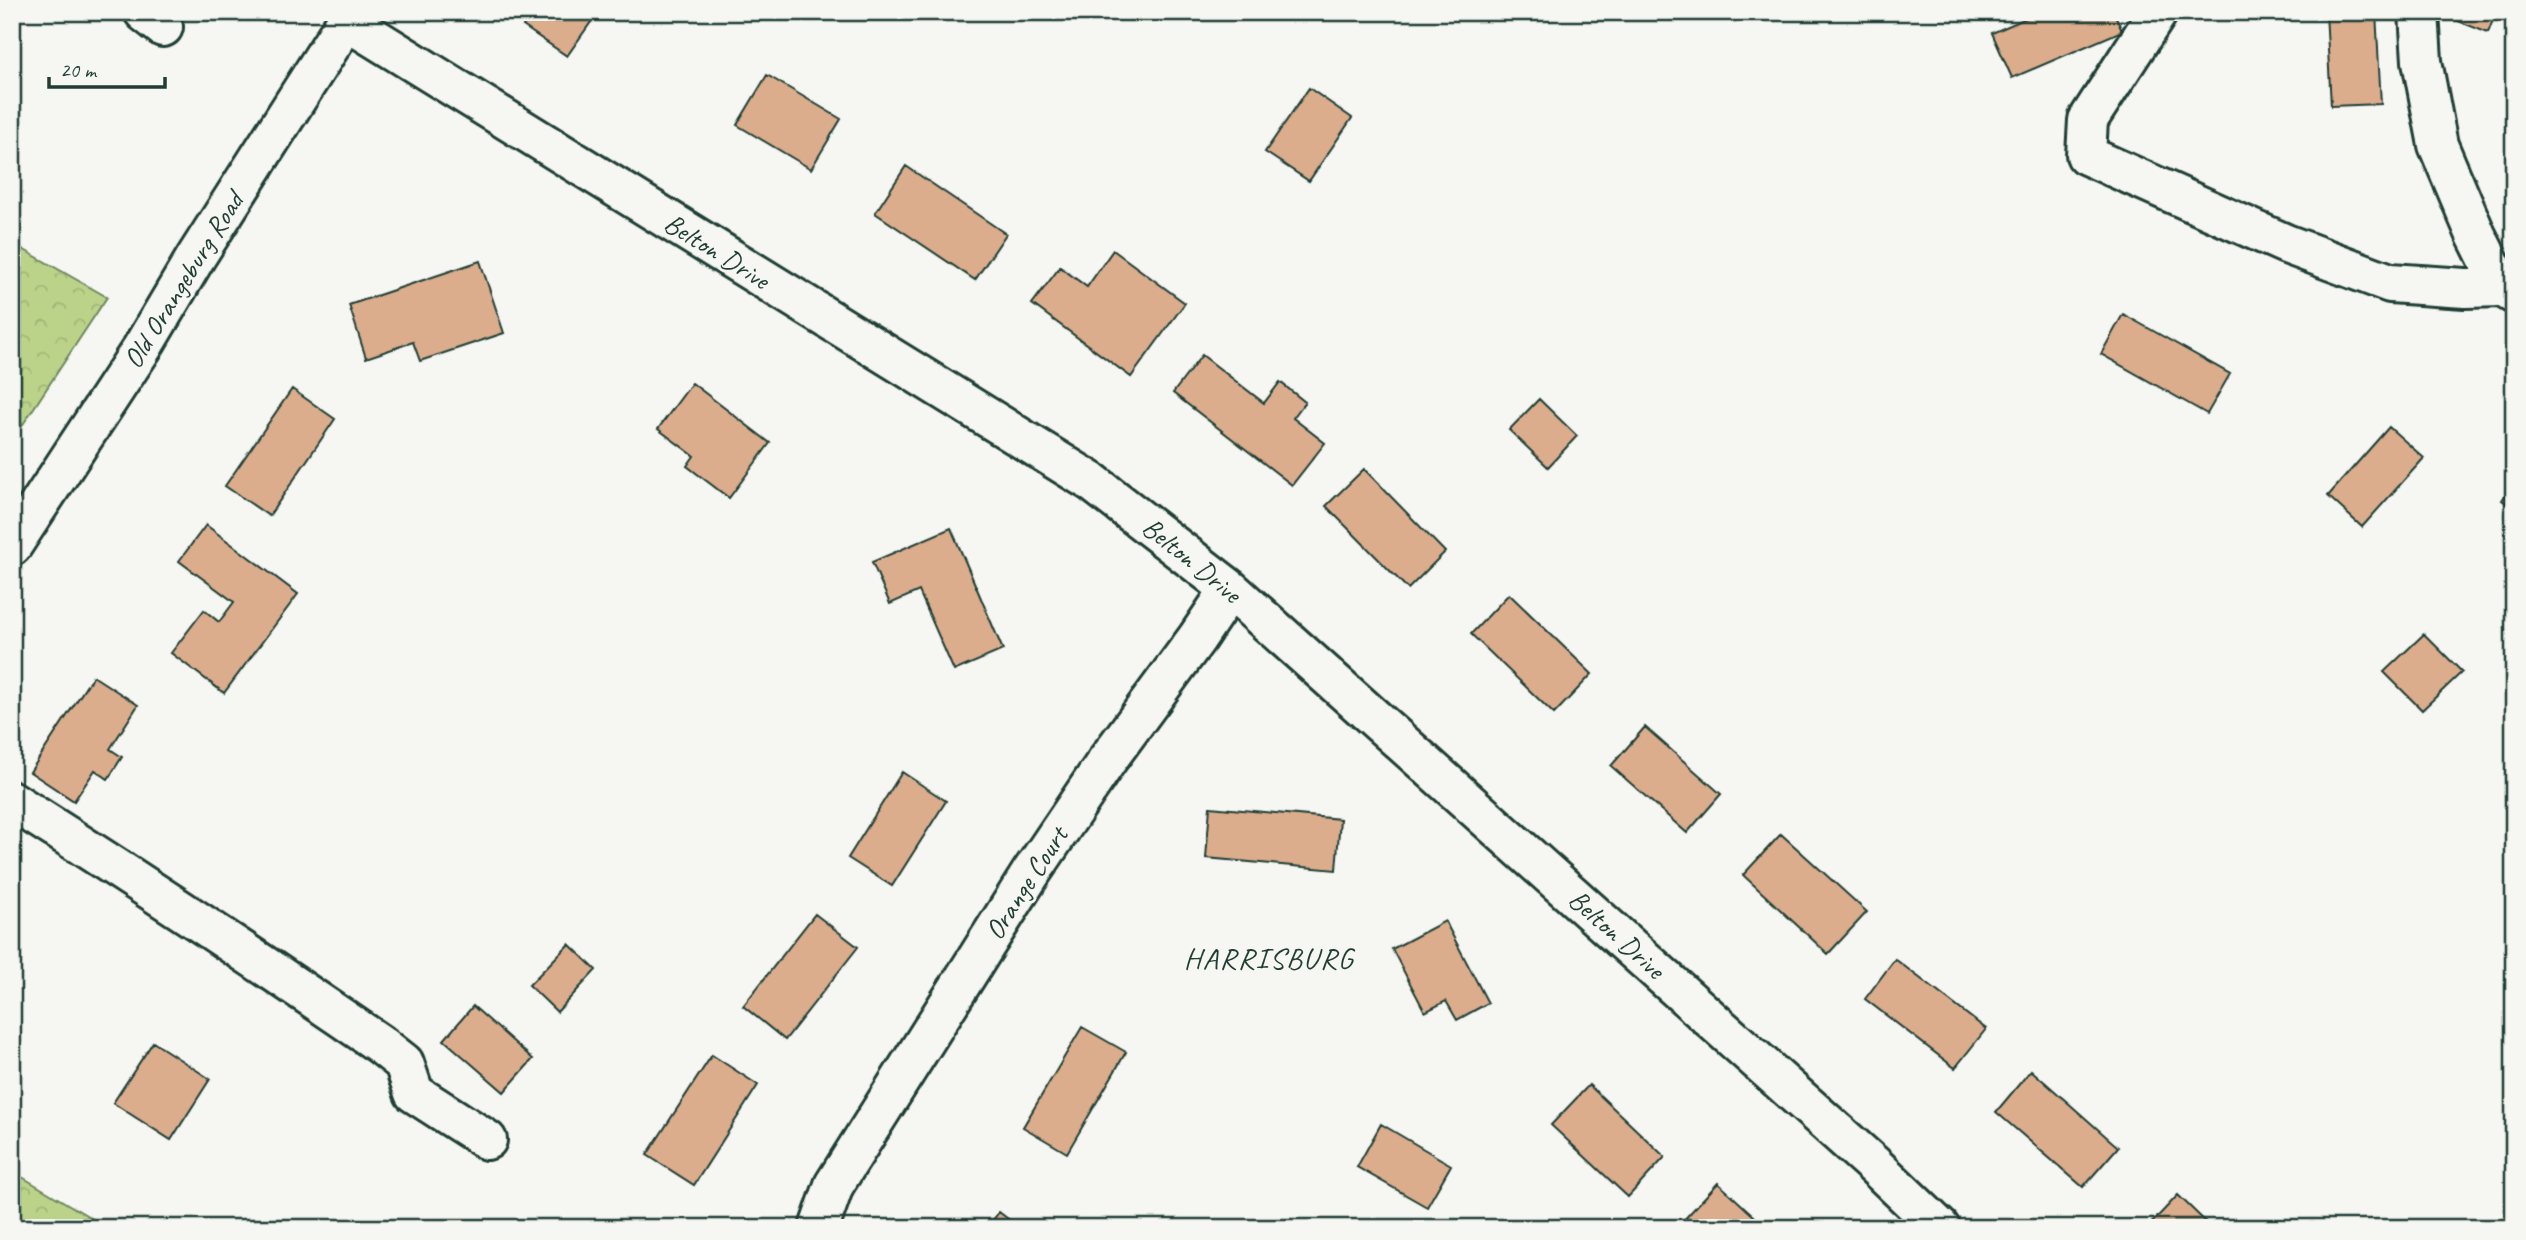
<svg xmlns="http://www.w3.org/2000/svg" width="2526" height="1240" font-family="Caveat,sans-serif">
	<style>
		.forest { fill: url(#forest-crowns); stroke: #6d885e; stroke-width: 2 }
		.building { fill: #dbad8c; stroke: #1f3d34; stroke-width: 2 }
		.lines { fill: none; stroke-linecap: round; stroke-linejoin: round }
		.minor-casing { stroke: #1f3d34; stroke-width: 44 }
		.minor { stroke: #f6f6f2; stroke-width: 38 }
		.labels { text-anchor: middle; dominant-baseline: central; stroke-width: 5; stroke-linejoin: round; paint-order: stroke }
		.street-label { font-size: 28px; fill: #1f3d34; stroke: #f6f6f2 }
		.neighbourhood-label { font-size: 30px; letter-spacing: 2px; fill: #1f3d34; stroke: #f6f6f2 }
	</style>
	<defs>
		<pattern id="forest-crowns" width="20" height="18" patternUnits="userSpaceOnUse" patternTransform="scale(1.75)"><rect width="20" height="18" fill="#bbd389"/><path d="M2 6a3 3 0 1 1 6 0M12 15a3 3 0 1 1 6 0" fill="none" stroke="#a0b677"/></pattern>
	</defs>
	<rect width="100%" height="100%" fill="#f6f6f2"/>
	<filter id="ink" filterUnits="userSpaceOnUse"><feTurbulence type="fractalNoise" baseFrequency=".0143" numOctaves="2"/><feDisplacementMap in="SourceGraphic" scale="14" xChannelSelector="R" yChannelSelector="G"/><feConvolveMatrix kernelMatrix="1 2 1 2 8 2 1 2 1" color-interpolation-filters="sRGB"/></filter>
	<g filter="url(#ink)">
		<path class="forest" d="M12,243L107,297L12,441Z
			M12,1171L108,1228H12Z"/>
		<path class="building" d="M532,12H598L567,56L523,26Z
			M2040,12H2114L2122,31L2012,78L1992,33Z
			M2326,12H2376L2381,104L2331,106Z
			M2450,12H2496L2488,33L2448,17Z
			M767,75L841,119L811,169L737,125Z
			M1309,88L1352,118L1309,181L1265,152Z
			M906,166L1006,234L975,280L875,213Z
			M1113,250L1185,303L1131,377L1032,304L1060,267L1087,287Z
			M480,261L504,333L420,361L413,342L366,358L349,305Z
			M2123,314L2230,374L2207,414L2101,354Z
			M1202,355L1264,403L1280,382L1305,402L1293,418L1325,443L1292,485L1173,393Z
			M692,383L770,443L729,498L687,466L694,456L658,429Z
			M292,389L335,419L269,516L225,486Z
			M1539,399L1577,436L1548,467L1509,430Z
			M2389,427L2424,458L2362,527L2328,496Z
			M1364,469L1445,552L1408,589L1326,506Z
			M2514,483V509L2502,500Z
			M206,525L298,594L224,693L171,653L204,610L219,622L234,602L179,561Z
			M951,528L1003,650L954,671L919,591L890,604L872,562Z
			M1509,594L1592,674L1554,714L1471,634Z
			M2424,634L2462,672L2422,710L2384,672Z
			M93,676L138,705L110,749L122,757L108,779L95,770L74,801L30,772Z
			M1645,727L1721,794L1687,833L1611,766Z
			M902,772L946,801L892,886L848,858Z
			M1210,807L1340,819L1336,870L1206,858Z
			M1781,834L1867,912L1828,954L1743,875Z
			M815,914L858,947L785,1040L743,1006Z
			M1445,921L1488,1003L1457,1020L1446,1001L1425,1012L1392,949Z
			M569,944L596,970L557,1012L529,985Z
			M1895,959L1986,1029L1955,1068L1865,999Z
			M473,1006L533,1059L504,1092L444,1040Z
			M1082,1027L1126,1052L1067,1153L1023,1127Z
			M153,1042L210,1079L171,1140L113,1103Z
			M712,1055L758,1085L694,1185L647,1155Z
			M2031,1070L2118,1147L2083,1187L1996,1112Z
			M1589,1085L1665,1157L1628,1197L1551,1125Z
			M1381,1124L1451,1165L1427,1207L1357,1167Z
			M1718,1183L1767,1228H1684L1680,1224Z
			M2178,1195L2212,1228H2147Z
			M999,1212L1020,1228H987Z"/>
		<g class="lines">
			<defs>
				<path id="minor" d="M144,12L163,27
					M2158,12L2088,120L2086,155L2286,244L2390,283L2465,288L2502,287
					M2419,12L2422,61L2438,145L2476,235L2502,287L2514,294
					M347,21L1092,482L1230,589L1874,1165L1940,1228
					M12,546L142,348L196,257L352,12
					M12,801C137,880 259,961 380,1044L404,1063L414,1093L487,1140
					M819,1228L834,1185L1031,873L1108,759L1197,638L1230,589"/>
			</defs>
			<use href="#minor" class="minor-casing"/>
			<use href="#minor" class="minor"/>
		</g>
	</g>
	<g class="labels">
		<g class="street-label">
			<text transform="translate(717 251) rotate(32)">Belton Drive</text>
			<text transform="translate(183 280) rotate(-58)">Old Orangeburg Road</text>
			<text transform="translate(1192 560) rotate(39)">Belton Drive</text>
			<text transform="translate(1026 883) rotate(-57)">Orange Court</text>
			<text transform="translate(1617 934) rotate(42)">Belton Drive</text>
		</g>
		<g class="neighbourhood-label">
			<text x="1269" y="958">HARRISBURG</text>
		</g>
	</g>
	<rect width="2526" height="1240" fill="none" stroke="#f6f6f2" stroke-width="42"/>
	<rect x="21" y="21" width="2484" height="1198" fill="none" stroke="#1f3d34" stroke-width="2.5" filter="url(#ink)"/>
	<path d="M49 77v10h116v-10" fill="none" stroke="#1f3d34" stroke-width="3.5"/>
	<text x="60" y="77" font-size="21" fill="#1f3d34" stroke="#f6f6f2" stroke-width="5" paint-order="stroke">20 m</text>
</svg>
